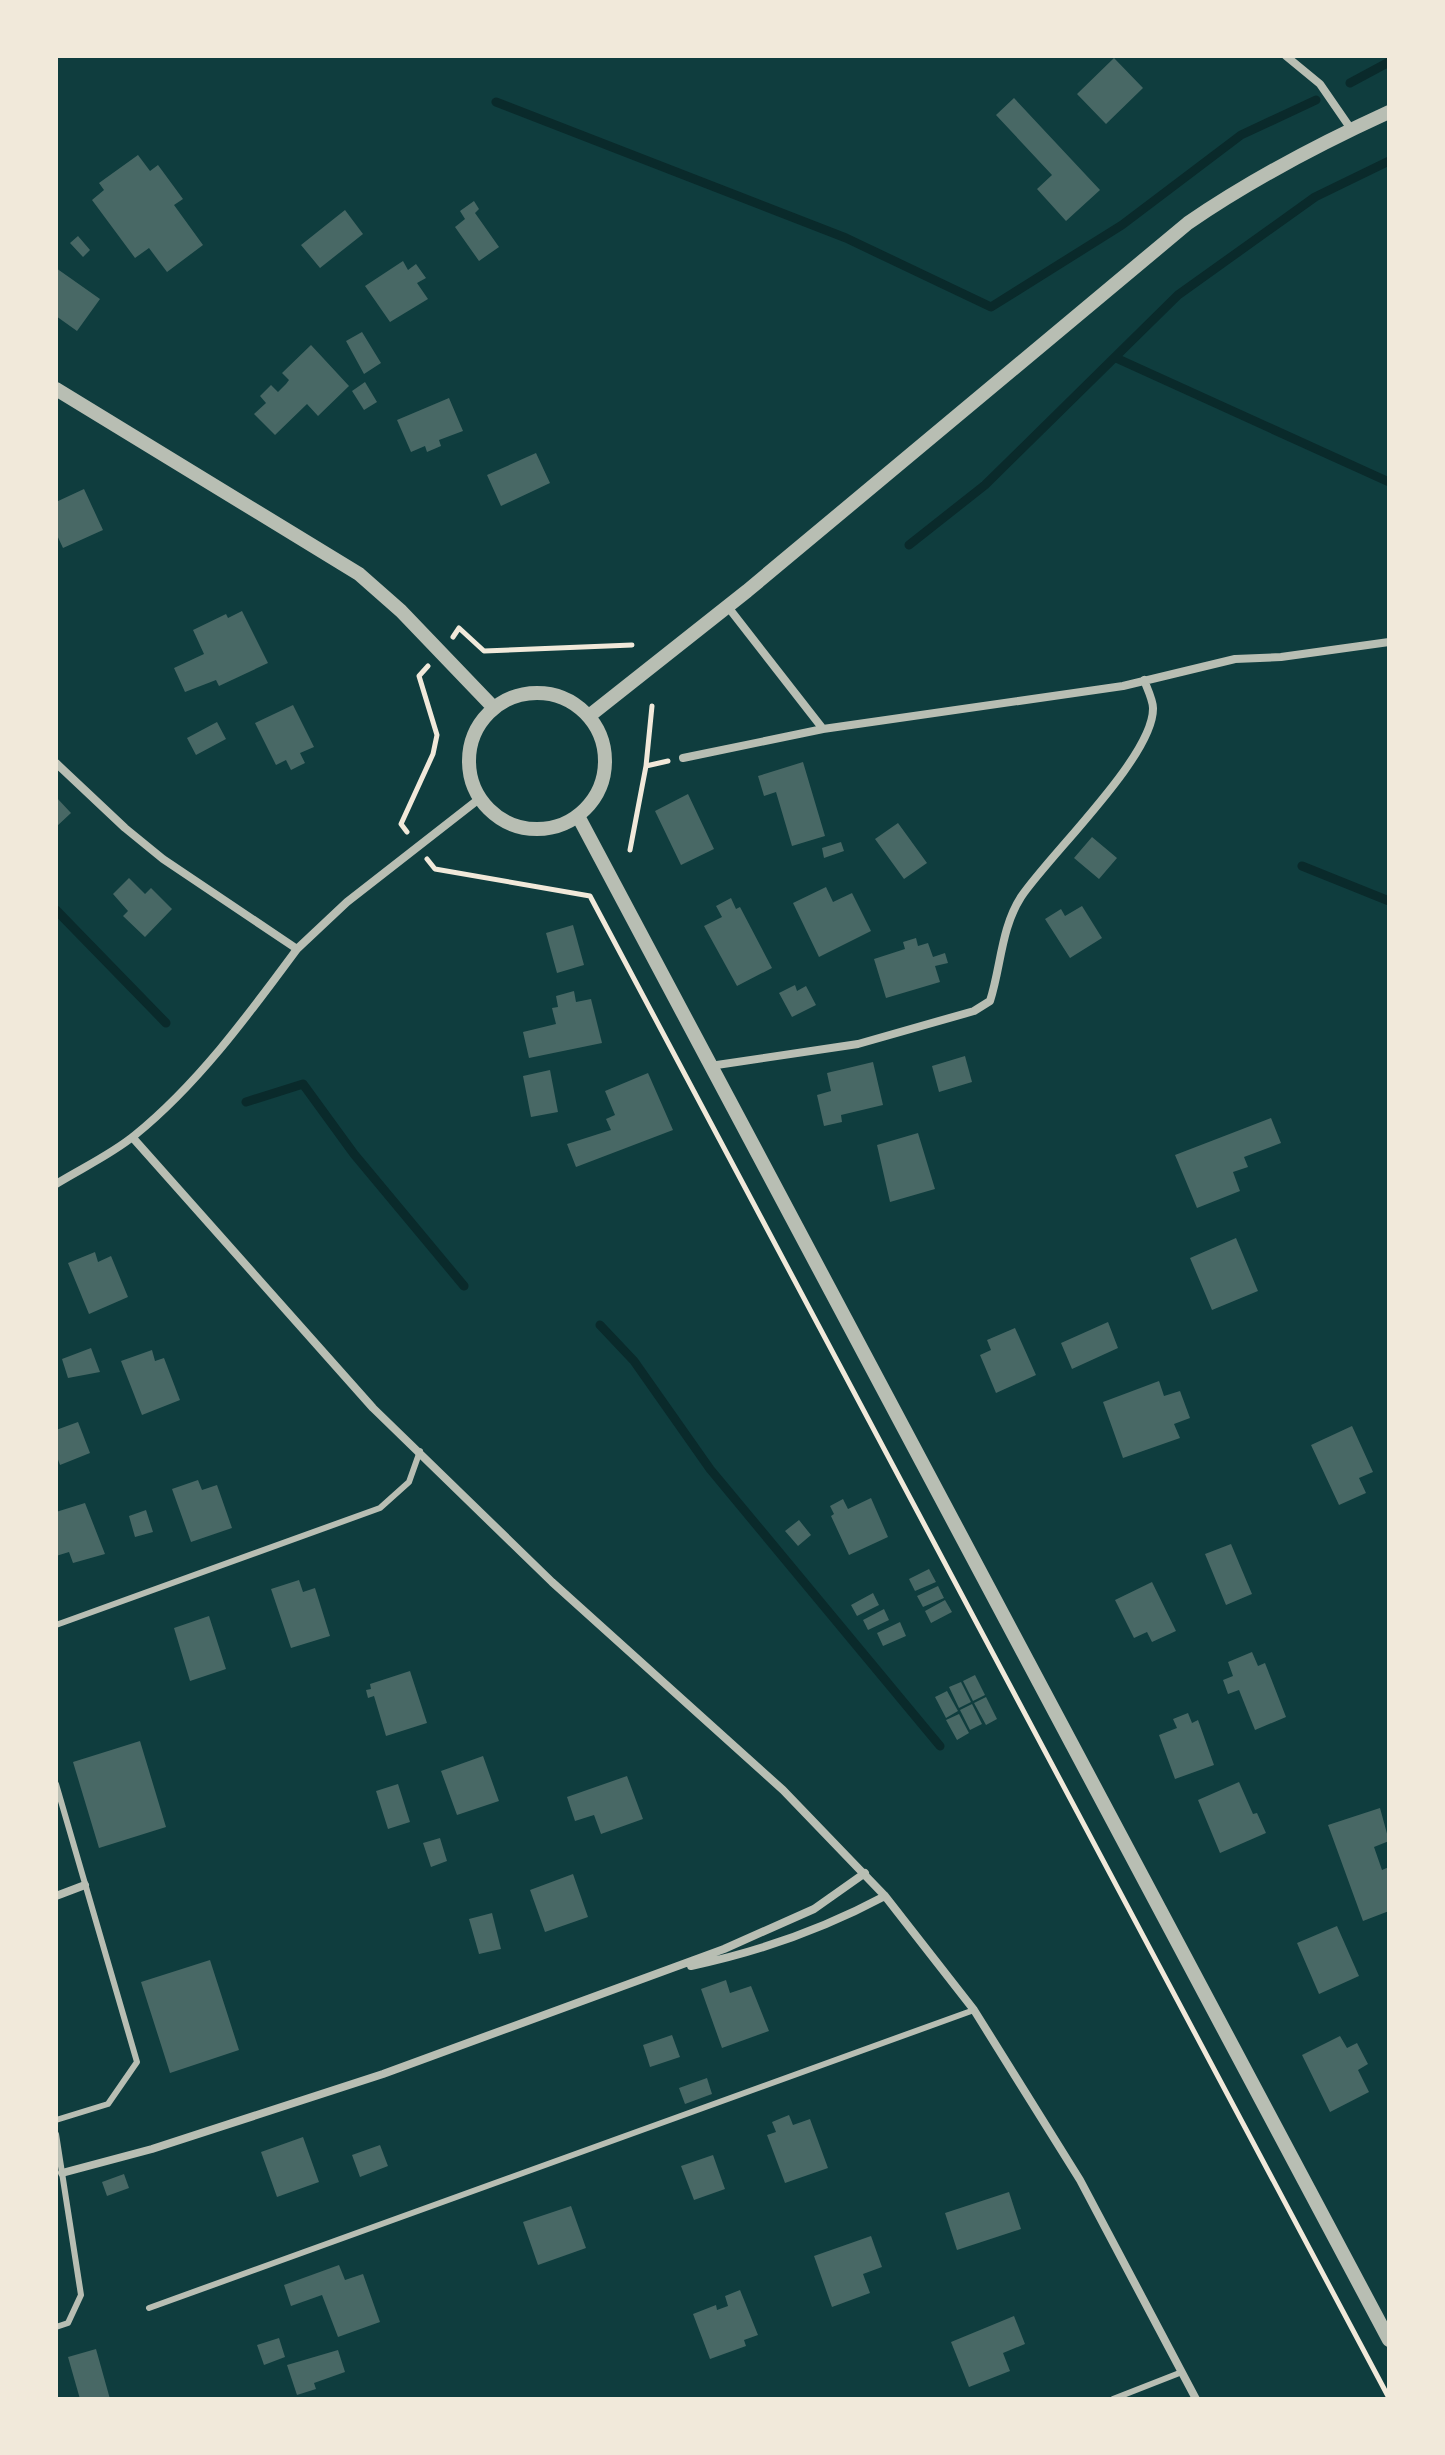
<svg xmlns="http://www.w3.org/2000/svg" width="1445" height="2455" font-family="'Source Sans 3',sans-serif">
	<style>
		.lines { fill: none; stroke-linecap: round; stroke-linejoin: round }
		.stream { stroke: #0a2a2b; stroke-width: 9 }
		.building { fill: #486865 }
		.path { stroke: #f1e9da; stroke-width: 5 }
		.service { stroke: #b8beb3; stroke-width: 6 }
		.minor { stroke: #b8beb3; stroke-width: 8 }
		.tertiary { stroke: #b8beb3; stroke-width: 14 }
	</style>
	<rect width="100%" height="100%" fill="#0f3d3e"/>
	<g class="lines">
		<path class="stream" d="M1350,83L1389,62
			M496,102L846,238L991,307L1122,225L1241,135L1316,100
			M1116,358L1389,482
			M909,545L985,485L1178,295L1315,197L1389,161
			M1302,866L1389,901
			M56,910L166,1023
			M246,1102L303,1084L354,1154L464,1286
			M600,1325L634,1361L710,1469L940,1746"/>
	</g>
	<path class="building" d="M1114,58L1143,88L1106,124L1077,94Z
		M1014,98L1100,190L1066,221L1037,189L1052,175L996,115Z
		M138,155L150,171L158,165L183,199L174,205L203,245L167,272L149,248L135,258L92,200L104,190L99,183Z
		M474,201L479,209L475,213L499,247L479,261L455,227L465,219L460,211Z
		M345,210L363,234L320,268L301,245Z
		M78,236L90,250L83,257L70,243Z
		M403,261L408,270L416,264L426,278L417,283L428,299L390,322L365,286Z
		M56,268L100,299L77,331L56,316Z
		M362,332L381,363L364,374L346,341Z
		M311,345L349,386L318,416L307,404L275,435L254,414L266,403L260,396L271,385L278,392L286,384L289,380L282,373Z
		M365,382L377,402L364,410L352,391Z
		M449,398L463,431L439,440L441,446L427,452L425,446L411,452L397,420Z
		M536,453L550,483L501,506L487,475Z
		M84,489L103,530L63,548L56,533V502Z
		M242,611L268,663L219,686L216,680L185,692L174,668L204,654L193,630L226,614L228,618Z
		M293,705L314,747L300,753L305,763L291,770L286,760L276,765L255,723Z
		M217,722L226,739L196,755L187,738Z
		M803,762L825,836L792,846L776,792L764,796L758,776Z
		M688,794L714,849L681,865L655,811Z
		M56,797L71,813L56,827Z
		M898,823L927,863L904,879L875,839Z
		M1092,837L1117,858L1099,879L1074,858Z
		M841,842L844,851L824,858L822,848Z
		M129,878L145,894L151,888L172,909L145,937L123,916L128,911L113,894Z
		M826,887L833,902L852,893L871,931L819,957L793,903Z
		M731,898L736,909L740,907L772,968L737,986L704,926L722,917L716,906Z
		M1082,906L1102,938L1070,958L1045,919L1061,909L1065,916Z
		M573,925L584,965L557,973L546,933Z
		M916,938L918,946L928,943L933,957L945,953L948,963L935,966L940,982L886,998L874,959L905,949L903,942Z
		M795,985L797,991L806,986L816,1005L792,1017L779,993Z
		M574,991L576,1002L591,999L602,1043L529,1058L523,1032L556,1024L552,1008L558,1007L556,996Z
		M965,1056L972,1082L939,1092L932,1066Z
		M873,1062L883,1105L841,1115L842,1122L824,1126L817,1095L831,1091L827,1073Z
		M550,1070L558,1112L531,1117L523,1076Z
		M648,1073L673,1130L576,1167L567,1144L611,1130L606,1119L615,1115L605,1091Z
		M1271,1118L1281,1143L1244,1157L1248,1167L1233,1172L1240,1191L1197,1208L1175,1155Z
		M918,1133L935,1189L890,1202L877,1145Z
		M1236,1238L1258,1291L1212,1310L1190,1258Z
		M95,1252L98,1262L111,1256L128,1297L89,1314L68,1263Z
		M1108,1322L1118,1348L1072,1369L1061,1343Z
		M1015,1328L1036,1375L996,1393L980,1355L991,1350L987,1340Z
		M91,1348L100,1372L68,1378L62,1359Z
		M152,1350L155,1361L164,1358L180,1400L142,1415L121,1361Z
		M1159,1381L1164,1396L1180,1391L1190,1418L1174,1424L1180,1438L1123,1458L1103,1402Z
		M78,1422L90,1453L60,1465L56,1454V1430Z
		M1352,1426L1373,1472L1359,1478L1366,1493L1339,1505L1311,1445Z
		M198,1480L202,1490L217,1485L232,1528L191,1542L172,1489Z
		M871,1498L888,1537L849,1555L831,1516L834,1514L830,1506L843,1499L848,1509Z
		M85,1503L105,1554L73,1563L69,1552L56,1556V1512Z
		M146,1510L153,1532L135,1537L129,1516Z
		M799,1520L811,1535L798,1546L785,1531Z
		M1231,1544L1252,1594L1226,1605L1205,1554Z
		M929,1569L936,1582L915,1591L909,1579Z
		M299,1580L303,1592L315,1588L330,1636L291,1648L271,1589Z
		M1152,1582L1176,1631L1152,1642L1147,1632L1134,1638L1115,1600Z
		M938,1586L944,1598L923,1607L917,1596Z
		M873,1593L879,1605L857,1616L851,1605Z
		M945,1600L952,1612L931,1623L925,1611Z
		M884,1609L889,1620L868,1630L863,1620Z
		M209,1616L226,1669L190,1681L174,1628Z
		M900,1622L906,1636L883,1646L877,1633Z
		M1252,1652L1258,1666L1265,1663L1286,1717L1255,1730L1239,1690L1228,1694L1223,1680L1233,1676L1228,1662Z
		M410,1671L427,1723L386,1736L374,1696L368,1698L366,1690L371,1689L370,1684Z
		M975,1675L985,1695L973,1701L963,1681Z
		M961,1682L971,1702L959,1708L949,1687Z
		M947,1691L958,1711L946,1718L935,1697Z
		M986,1697L997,1719L986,1725L974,1703Z
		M972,1704L982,1724L970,1730L960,1710Z
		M1188,1713L1192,1723L1198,1720L1214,1765L1175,1779L1159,1735L1177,1728L1173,1719Z
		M959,1714L969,1733L957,1740L946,1720Z
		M140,1741L166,1827L99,1848L73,1762Z
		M483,1756L499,1801L457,1815L441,1771Z
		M627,1776L643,1819L601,1834L594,1815L575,1821L567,1797Z
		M1239,1782L1253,1814L1257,1813L1266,1833L1220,1853L1198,1800Z
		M398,1784L410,1822L388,1829L376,1791Z
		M1380,1808L1389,1841L1374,1847L1382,1870L1389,1867V1911L1363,1921L1328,1825Z
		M440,1838L447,1861L431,1867L423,1843Z
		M573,1874L588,1917L545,1932L530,1890Z
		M492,1913L501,1949L479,1954L469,1919Z
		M1337,1926L1359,1976L1319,1994L1297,1943Z
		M210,1960L239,2050L170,2073L141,1982Z
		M726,1980L730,1993L751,1986L769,2031L722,2048L701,1989Z
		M672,2035L680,2057L650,2067L643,2045Z
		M1340,2036L1347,2048L1357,2043L1368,2064L1358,2070L1369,2092L1330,2112L1302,2055Z
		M707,2078L712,2094L685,2104L679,2088Z
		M789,2115L793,2125L810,2119L828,2168L785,2183L767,2135L776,2132L772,2122Z
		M303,2137L319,2182L277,2197L261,2152Z
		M380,2145L388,2166L360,2177L352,2155Z
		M713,2155L725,2189L694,2200L681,2166Z
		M124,2174L129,2188L107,2196L102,2182Z
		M1009,2192L1021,2229L957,2250L945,2213Z
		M571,2206L586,2248L538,2265L523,2222Z
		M871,2236L882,2267L863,2274L870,2293L832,2307L814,2256Z
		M339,2265L345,2280L363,2274L380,2322L338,2337L322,2295L291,2306L284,2285Z
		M740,2290L758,2335L744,2340L746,2346L710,2359L693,2314L716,2305L717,2310L728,2306L725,2296Z
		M1014,2316L1025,2344L1003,2353L1010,2371L969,2387L951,2342Z
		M279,2338L285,2357L264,2365L257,2345Z
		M96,2349L110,2399H80L68,2357Z
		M338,2350L345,2372L314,2383L316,2389L297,2395L287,2365Z"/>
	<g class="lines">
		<path class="path" d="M453,637L459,628L484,651L632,645
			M646,766L668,761
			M407,832L401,824L433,754L437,735L419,676L428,666
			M630,850L646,766L652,706
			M427,859L435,869L590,896L1389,2398"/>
		<path class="service" d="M56,1625L380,1508L409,1482L420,1451
			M56,1784L137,2062L108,2104L56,2120
			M56,2134L81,2295L68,2323L56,2327
			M149,2308L974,2010
			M1113,2399L1182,2372"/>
		<path class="minor" d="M1286,56L1320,84L1351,129
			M728,607L823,729L1123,686L1235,659L1281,657L1389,642
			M683,758L823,729
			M56,763L125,828L163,859L297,949L347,902L479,799
			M710,1066L858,1044L974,1011L990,1001C1001,967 1001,928 1021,897C1050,854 1154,756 1153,708C1153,700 1147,688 1144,680
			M133,1138L373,1408L552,1582L783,1790L885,1896L974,2010L1080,2180L1196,2399
			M56,1184C82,1168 112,1154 135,1135C198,1084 249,1014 297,949
			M56,1896L85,1885
			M691,1966C758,1952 825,1928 885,1896
			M62,2173L152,2149L383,2074L724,1949L814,1909L865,1873"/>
		<path class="tertiary" d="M56,389L359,574L401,611L494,708
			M469 761a68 68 0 1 1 136 0a68 68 0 1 1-136 0Z
			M589,716L747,591L1188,223C1252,179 1319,144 1389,112
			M578,816L1389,2340"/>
	</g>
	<rect width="1445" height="2455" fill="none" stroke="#f1e9da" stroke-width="116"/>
</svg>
